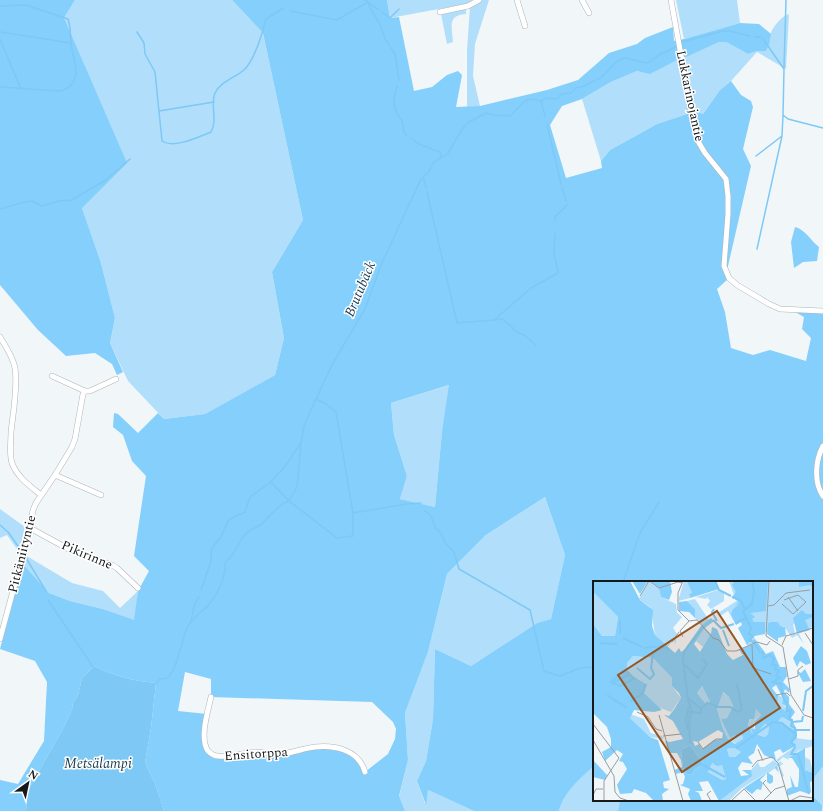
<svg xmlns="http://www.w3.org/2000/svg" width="823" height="811" font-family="Spectral,serif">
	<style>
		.green { fill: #b1dffb }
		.forest { fill: #84cffb; fill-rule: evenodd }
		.water { fill: #7dc8f4 }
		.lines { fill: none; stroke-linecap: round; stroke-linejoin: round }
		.stream { stroke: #7dc8f4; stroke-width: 1.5 }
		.minor-casing { stroke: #b0b5b8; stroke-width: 6 }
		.minor { stroke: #fff; stroke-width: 5 }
		.labels { text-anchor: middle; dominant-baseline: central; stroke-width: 3; stroke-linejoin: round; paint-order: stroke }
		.street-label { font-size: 13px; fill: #171819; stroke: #fff }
		.water-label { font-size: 14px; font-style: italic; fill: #1b3d4f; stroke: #fff }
		.inset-river { fill: none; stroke: #7dc8f4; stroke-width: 2 }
		.inset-road { fill: none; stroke: #9a9d9f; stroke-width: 1 }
		.view { fill: #965521; fill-opacity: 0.15; stroke: #965521; stroke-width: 2 }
		.inset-edge { fill: none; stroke: #171819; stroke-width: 2 }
	</style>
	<rect width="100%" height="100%" fill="#f1f6f9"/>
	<path class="green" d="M75,0H232L263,33L303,220L272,272L284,338L275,375L205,414L164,419L128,381L110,343L115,318L101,263L82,208L64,18Z
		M387,0H475L466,4L390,18Z
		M482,0H489L475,44L473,76L480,106L467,107V50L470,7Z
		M676,0H737L740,23L684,39Z
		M466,8V14C447,15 452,27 453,42L447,44L441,14Z
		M789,14L786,69L757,52L731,81L720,90L703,114L696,112L686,56L719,42H726L748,54L757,51H766C769,46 769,41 770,35C772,28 781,16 789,14Z
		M679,59L687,114L657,124L635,136L610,150L601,161L582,99L611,82L637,71L650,73Z
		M450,385L442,431L435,507L400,499L407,476L394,435L391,403Z
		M545,497L565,555L551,619L537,623L471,666L435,649L433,719L426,761L417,781L425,804L428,790L474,811H405L399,797L408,760L405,713L428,652L447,574L486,535Z
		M0,509L25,527L19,552L7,535L0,538Z
		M25,555L72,583L103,591L120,608L138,591L135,621L103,609L70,601L49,593L23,564Z
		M594,766V800H620L618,811H559C564,792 580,779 594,766Z
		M822,766H823V811L822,805L814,797L812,785V780Z"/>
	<path class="forest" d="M0,0H75L64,18L127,163L82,208L101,263L115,318L110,343L123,372L117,375L112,364L95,353L66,356L38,330L0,285Z
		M232,0H387L390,18L399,17L414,91L432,87L447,75L458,71L462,75L456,107L480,106L547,90L578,80L609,53L637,44L645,38L673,27L674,41L684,39L740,23L759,24L771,34L769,45L766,51H757L748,54L726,42H719L686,57L696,112L703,114L720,90L731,81L741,95L751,101L753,107L743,149L751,166L728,266V279L717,289L725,312L731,348L753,355L770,350L806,361L811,338L802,329L804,317L795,312L823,313V766L812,780V582H594V766C580,779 564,792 559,811H474L428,790L426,805L417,781L426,761L433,719L435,649L471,666L537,623L551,619L565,555L545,497L486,535L447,574L428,652L405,713L408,760L399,796L405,811H164L155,783L145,763L151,728L156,683C134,681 114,676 94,666L82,678L78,695L73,703L72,709L64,727L26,794L27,811H0V780L18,784L44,741L47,682L35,661L0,649L23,564L49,593L70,601L103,609L134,620L138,591L149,571L134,556L146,476L132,461L123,435L113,427L114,413L118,414L138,433L158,413L164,419L205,414L275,375L284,338L272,272L303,220L263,33ZM679,59L687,114L657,124L610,150L601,161L602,168L566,178L550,125L562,106L582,99L611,82L637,71L650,74ZM449,385L442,431L435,507L400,499L407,476L394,435L391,403ZM185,672L211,679V697L372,702L393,722L396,729L395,739L388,754L365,772L350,753L314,747L274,754H211L204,738L207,714L178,711Z
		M795,227C805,229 811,241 819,247L817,261L803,262L794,268L791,242Z
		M812,785L814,797L822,805V811H618L620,800H812Z"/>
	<path class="water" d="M94,666C114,676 134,681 156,683L151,728L145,763L155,783L164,811H27L26,794L64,727L72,709L73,703L78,695L82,678Z"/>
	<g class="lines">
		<path class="stream" d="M365,0L368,2C370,12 378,18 381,28C384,34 384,39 389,45
			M0,6L26,5L68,19C71,28 70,33 71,43C73,61 85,83 61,91L0,87
			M290,11L337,20L368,2L379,10
			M382,12L390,18L399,9
			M0,32L71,43
			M137,32L144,43L145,54L155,72L162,141C174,149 198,137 211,132C218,120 210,105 215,93C220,82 236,77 244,70C254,61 263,32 266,19L282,9H283
			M755,37H760
			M0,39L21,89
			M763,39L784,69L783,115L788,119L823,128
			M682,42L723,31H729L750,36
			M391,48L395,54L399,80
			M784,68L786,0
			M397,86C395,96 391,103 397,113C398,116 401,119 402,121C404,127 402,132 407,136
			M541,101L545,116
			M159,111L214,102
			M547,124L561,184
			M412,139L421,145L440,152L441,157
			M756,156L782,136L783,115
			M423,177L426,187
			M562,188L566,201
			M427,192L457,323L494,320L531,288L558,273L554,253L555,234
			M0,209L21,203L32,201L42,206L59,201L72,200L106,180L130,159
			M555,221V217L567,205
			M757,249L782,136
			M494,320L503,319L517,332L524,335L536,345
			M316,399L326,404L336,412L353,513L407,504L421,503
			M271,482L289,501L337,538L353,536V513
			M425,511L431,516L436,529L441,533L445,543L454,552L459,569L530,610L544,671L560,676L580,668L593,667L594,665
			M0,525L8,532L18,546
			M26,558L46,591
			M623,582L640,533L659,502
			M201,590L211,561V552L212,548L221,537L227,523L230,519L245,512L250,497L271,482L286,465L300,444
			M48,600L93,667
			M191,621L195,603L199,597
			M156,683L160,679C163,679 166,679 168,677C177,670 182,639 187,628C192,617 203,612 210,603C218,594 226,576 225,563L233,554L242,538L249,531L262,524L275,510L284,503L289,501L297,487L301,443L304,426L309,414L333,363L365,309L381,265L421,179L428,173L433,163L448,153L463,128L469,122L486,113C498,118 499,114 510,116L525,101L531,99L541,101L546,98L557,99L562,94L571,93L576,88L584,86L600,78L605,74L616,62L621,59L627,58L645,63L650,62L660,54L666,52L677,46"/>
		<defs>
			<path id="minor" d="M517,0L525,26
				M582,0L589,13
				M671,0L692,116L699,143L705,153L726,179L728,196V214L724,266L729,278L737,285L769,304L780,309L823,311
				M440,12L468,6L479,0
				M0,337C6,347 13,357 15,368C18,387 13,413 11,432C11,442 9,454 12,463C17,477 30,486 41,495
				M52,376L85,391
				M85,391H90L116,379
				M823,446C815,461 814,483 823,496
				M55,475L101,495
				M30,528L72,551L112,565L117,568L138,588
				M0,639L30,528L33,510L36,503L55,475L72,447L75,439L83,394L85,391
				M211,697C208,711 199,738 208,751C211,754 214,756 218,756C230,758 242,753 255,752C264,752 273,755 282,754C293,753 304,748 315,747C335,745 359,750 365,772"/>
		</defs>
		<use href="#minor" class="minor-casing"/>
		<use href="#minor" class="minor"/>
	</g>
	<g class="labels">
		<g class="street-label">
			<text transform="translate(690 96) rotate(78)">Lukkarinojantie</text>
			<text transform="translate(22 554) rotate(-76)">Pitkäniityntie</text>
			<text transform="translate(87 555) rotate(23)">Pikirinne</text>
			<text transform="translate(256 754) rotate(-4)">Ensitorppa</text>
		</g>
		<g class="water-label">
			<text transform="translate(360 289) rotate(-67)">Brutubäck</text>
			<text x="98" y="763">Metsälampi</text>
		</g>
	</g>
	<g transform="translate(593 581)">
		<rect width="220" height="220" fill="#f1f6f9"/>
		<path d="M55,0L66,8L68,16L83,23L84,32L89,36L80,47L84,53L82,64L81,59L74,66L62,54L58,27L46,18ZM91,0H96L99,12L96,13L97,17L85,20ZM136,0H220V45L217,48L211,39L200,43L202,53H206L211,63L204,54L199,57L191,45L161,55L162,58L158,60L160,64H153L161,55L151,42L147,32L152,29L143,12L141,14ZM125,9L131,11V20L118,28L114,24L117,20L114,16L113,18L103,16ZM0,11L25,36L22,55H9L0,43ZM102,18L116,39L110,45L102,37V28L94,20ZM145,19L148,22L138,30L143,40L141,41L135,30L127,35L125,32ZM111,48L117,54L110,66L103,60ZM40,75L60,77L79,97V105L88,117L78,131L65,126L51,112L53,103L34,91V82ZM109,105L117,121L112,122L104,112ZM129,111L136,116L140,125L134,137L128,138L136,155L149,154L150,158L143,163L135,158L130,148L124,128ZM184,113L190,117L189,123L194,127L192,131L184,124ZM163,128L168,134L162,139L160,154L155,144ZM37,133L51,138L58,152L69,155L71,158L57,156L37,137ZM189,136L198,141L201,150L184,140ZM172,143L176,145L175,153L172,156L163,153ZM220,156V165L207,169L195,177L196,179L187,185L191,195L189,196L185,182L188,180L189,184V181L190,183L196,179L190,176L185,181L183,179L204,164L200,161L202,157L218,159ZM141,167L148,171L142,176H135L134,168ZM212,176L217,179L220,192L212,189ZM181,179L185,183L186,194L184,185L149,207L136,220H125L158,195V189L165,181L167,186H171ZM118,182L129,184L133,198L131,199L115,191Z" fill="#b1dffb"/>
		<path d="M0,0H37L47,19L60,29L59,45L62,54L82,72L86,67L88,71L91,69L108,45L118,37L121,40L112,47L118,53L119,46L124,48L134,73L140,79L150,74L146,69L160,63L158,60L162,58L173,73L180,70L187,86H193L194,95L190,101L197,108L196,112L192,108L191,111L196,116V123L202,131L198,137L203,147L204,157L200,161L204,164L190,172L187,168L181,171L183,179L171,174L164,163L161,172L155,176L160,183L149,181L145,187L148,195L156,194L149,189H158L159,195L126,220L115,200L106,201L110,210H102L106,212L109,220H98L95,213L97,208L87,204L90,203L92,196L90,191L83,193L81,189L89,186L88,179L84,172H76L72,160L77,161L90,158L80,140L71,134L76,135L82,127L88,117L86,112L79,105V97L60,77L40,75L34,82V91L53,103L51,112L69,129L61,131L41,129L37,137L57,156L65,159L77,199L70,201L71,207L76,208L69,213L70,220H61L53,212L41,208L39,212L27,213L24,204L34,188L30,181L26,180L30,173L24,169L12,180L9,171L18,166V158L14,146L0,132V43L9,55H22L25,36L0,11ZM111,48L117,54L107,71L101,63ZM183,104L190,117L189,123L193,125L192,130L184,124L185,115L179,107ZM109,105L117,121L112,122L104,112ZM130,111L136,116L140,125L134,137L128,138L136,155L139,157V155L149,154L150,158L142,163L135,158L130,148L124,128ZM163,128L168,134L162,140V148H158L160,154L155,144L157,138H161ZM189,136L198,141L201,149L185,140ZM172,143L176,145L175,153L172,156L163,153ZM125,149L130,152L129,158L121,159L109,168L106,163L102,165L100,160L105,161ZM97,164L111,184L102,188L98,194L94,193L90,187L88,169ZM141,167L148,171L142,176H136L134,168ZM119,182L124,185L129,184L133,198L130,199L115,191ZM39,0H55L47,13ZM57,0H77L79,11L76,19L68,16L66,8ZM94,0H123L126,8L97,17L96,13L99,12ZM142,0H175L173,30L157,32L162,36L159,38L161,41H172V53L161,55L154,64L145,47L149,44L148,41L143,44L138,33L139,29L147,22L141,25L146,21L139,16L143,11L139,4ZM206,0H220V6L217,4L206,6ZM94,20L102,28V37L96,31L86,30V21ZM209,29L213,33H220V36L212,39L217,49L204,53L200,37ZM178,41H185L187,45L192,46L193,55L185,57V61L174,53L175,42ZM208,65L214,70L218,82L213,84L207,80L204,86L200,77ZM212,88L218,100L210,101L204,90L208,92ZM212,167V189L220,192V200L217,201L218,211L216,213L207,210L194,215V208L199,206L197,194L202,206H205L206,196V188L199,177H195ZM0,179L14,194L12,199L0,196ZM184,185L185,191L182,187L175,192L180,195V201L177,203L174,201V192L167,199L170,202L168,209L164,208L159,213L151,207Z" fill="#84cffb" fill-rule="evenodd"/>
		<path d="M97,164L111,184L102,188L98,194L94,193L90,187L88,169Z" fill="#7dc8f4"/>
		<path class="inset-river" d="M122,0L126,9L138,15M159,0L161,10L159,23L150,30L158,47L156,53L160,55L157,59L161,62M139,16L147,19L152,28M121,28L119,31L124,40M120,39L128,47L141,43M142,42L153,37M130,49L136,65M27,53V39M30,57L49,66M7,62L24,63M162,63L167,71H170V77L177,74L181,78L179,84H183L182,88L186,90L183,95L187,97L180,101L188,103L189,113M50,67L70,65L76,69M61,72L72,65M92,84L105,97L114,83L110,79M44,87L57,98L61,93L58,87L60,73M21,101L37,93M17,102L21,98L29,92L35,91L41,98L27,105L18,101M14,114L34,127M189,114L194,123V130L198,129L196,138L199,139L198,145L202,147L203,154L198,161L202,166L198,173H205L216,213M95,117L108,128L115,121M37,121L50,112L53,103M116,122L125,126H137L145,131L149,128L144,103M210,130L213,110L220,105M96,131L108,132V128M199,141L209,140L210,135M95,149L93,139L96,125M201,149H217M97,163L96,139L99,129L95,119L90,80L91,71L110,46M143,167L180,141L189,142L202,153M110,184L132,196"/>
		<path class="inset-road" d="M176,0L173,55L190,66L198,114L211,134L220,137M85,12V29L96,40M85,12L90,0M47,15L56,0L66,7L85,1L89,2M195,16L205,30M189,23L200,33L213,21L205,14L191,19M175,25L181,24L193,12L217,9M96,40L104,39L120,57L126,59L134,70H143L164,61L174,64L177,60M212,52L220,64M90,56L87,50L96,40M79,61L86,51M159,64L160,87L178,93M189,64L193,55L220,47M196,98L205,95V89L210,85M183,114L194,112L197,115M44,131L55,136L63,148L69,150M66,134L90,220M0,143L26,177L11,200V220M70,155L88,153M0,159L21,195L22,211L27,217L36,220M105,161L110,168L123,158H129M165,168L170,180M159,186L164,180L179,176L185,182L196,220M173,199L170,202L178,212M0,214L3,208H10M118,220L114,213L118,210M138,220L151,208L163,220M170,220L182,208L192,205M197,220L207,215L219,217"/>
		<path class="view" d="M124,30L187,127L89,191L25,94Z"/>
		<rect width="220" height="220" class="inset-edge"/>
	</g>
	<g transform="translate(28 783) rotate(33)" stroke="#ffffff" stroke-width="3" paint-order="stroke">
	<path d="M0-3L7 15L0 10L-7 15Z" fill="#171819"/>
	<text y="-6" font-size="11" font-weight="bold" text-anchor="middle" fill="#171819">N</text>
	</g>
</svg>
